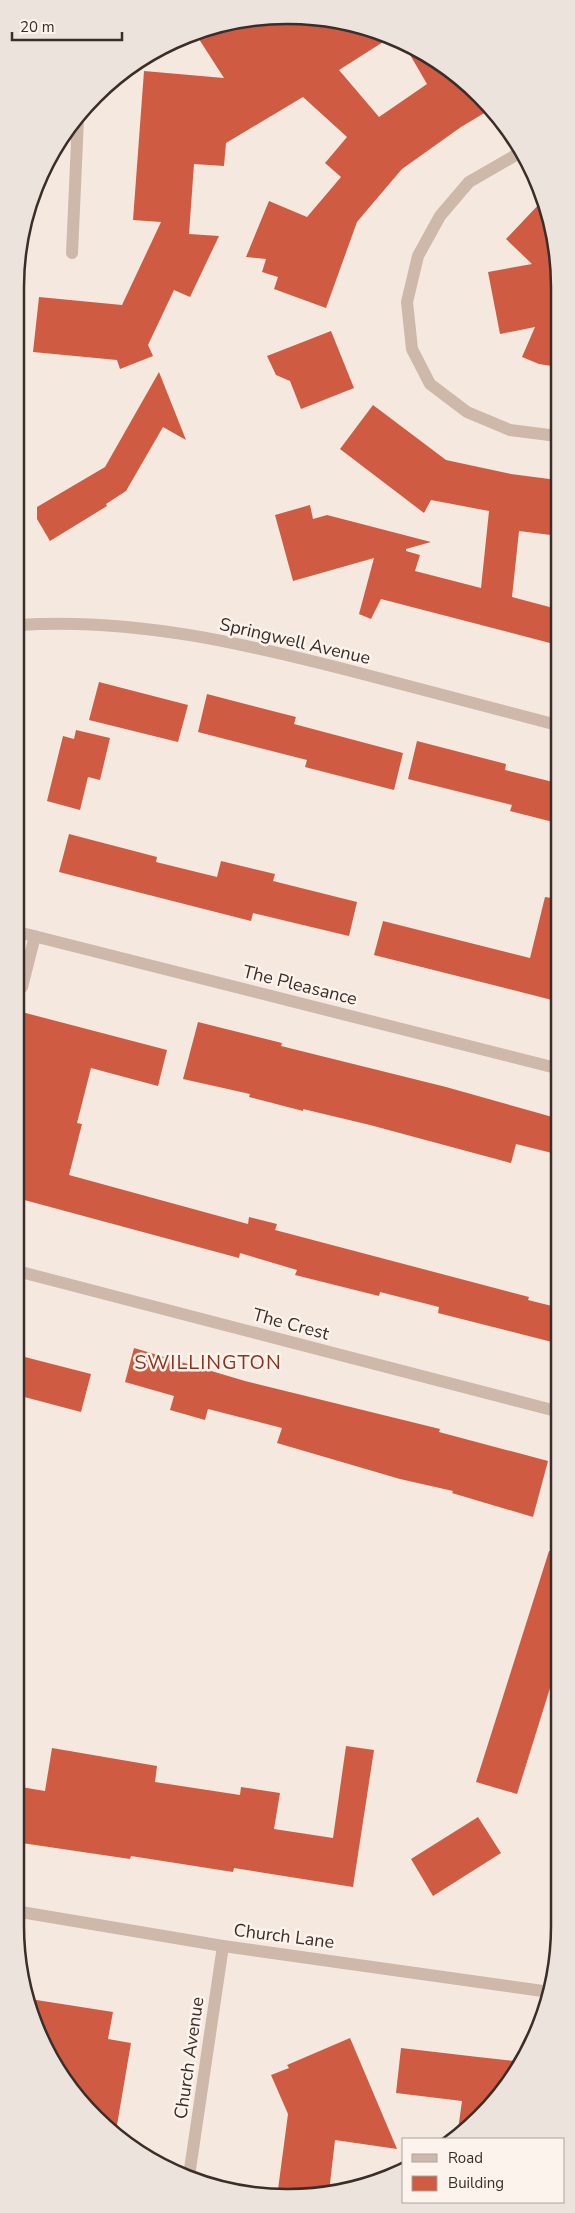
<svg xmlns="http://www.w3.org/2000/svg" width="575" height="2213" font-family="'Nunito Sans',sans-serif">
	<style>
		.building { fill: #cf5b43 }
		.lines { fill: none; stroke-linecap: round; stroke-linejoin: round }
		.minor { stroke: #ceb8a9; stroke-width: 12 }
		.tertiary { stroke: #ceb8a9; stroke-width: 12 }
		.labels { text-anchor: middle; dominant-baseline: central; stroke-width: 5; stroke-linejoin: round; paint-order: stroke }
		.street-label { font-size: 18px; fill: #3b2e29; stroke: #fbf3ec }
		.quarter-label { font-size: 20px; letter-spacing: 1px; fill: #91301c; stroke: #fbf3ec }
		.rim { fill: none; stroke: #3b2e29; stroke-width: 2.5 }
	</style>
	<rect width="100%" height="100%" fill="#f5e9df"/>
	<path class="building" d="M234,20H340L391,37L339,70L379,117L427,84L402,41L408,43L480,95L491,109L461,127L402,169L373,203L357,222L326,308L274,289L278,277L262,272L266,259L246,257L269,201L307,217L341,177L325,163L347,137L303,97L226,143L224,166L194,164L189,234L219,236L190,297L174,290L148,345L153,356L120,369L117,360L33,352L39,297L122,305L161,222L133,220L144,71L224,78L197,36Z
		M542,201L558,252V367L539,364L522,357L535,327L500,334L488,272L532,264L506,239Z
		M331,331L354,388L301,409L290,381L276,375L267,356Z
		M159,372L186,440L163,427L126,491L106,504L107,506L50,541L37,519V507L105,467Z
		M373,405L446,460L511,474L557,480V520L552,519L551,535L519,531L512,597L557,609L550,643L381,599L371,619L359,614L374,558L293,581L275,515L310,505L313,519L327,515L431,542L406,549V551L420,555L415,571L481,588L489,511L431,500L424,513L340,449Z
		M99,682L188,705L178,742L89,720Z
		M207,694L296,717L294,724L403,753L394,790L305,767L307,760L198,732Z
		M76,730L110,738L100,780L88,777L80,810L47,801L63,736L74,739Z
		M417,741L506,764L505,770L557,783V823L510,811L512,805L408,779Z
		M69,834L157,857L156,862L217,877L221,861L275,874L273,881L357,902L349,936L253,913L251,921L59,872Z
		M545,897L557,899L556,1001L374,955L383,921L530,958Z
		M18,1011L167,1050L158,1086L91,1068L77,1123L82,1124L69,1175L248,1224L249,1217L277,1224L275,1230L529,1297L528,1300L556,1307V1343L438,1313L439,1307L380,1292L379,1296L295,1275L297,1270L240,1253L239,1258L17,1198Z
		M198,1022L282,1043L281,1046L446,1087L556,1118V1154L516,1144L511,1163L370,1125L303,1109V1111L249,1097L250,1094L183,1079Z
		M134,1348L245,1381L440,1429L439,1432L548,1461L533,1517L452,1493L453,1491L400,1479L277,1443L282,1428L208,1409L205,1420L170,1410L174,1396L125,1382Z
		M17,1355L91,1374L81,1412L17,1395Z
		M549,1551L556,1552L555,1672L517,1794L476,1782Z
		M346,1746L374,1750L353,1887L234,1868L233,1872L131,1856L130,1859L15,1842V1786L45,1791L52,1748L157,1766L155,1782L240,1795L241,1787L280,1793L274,1829L333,1838Z
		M478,1817L501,1853L433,1896L411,1859Z
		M30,1999L113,2012L108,2039L131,2043L116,2131L83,2105L36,2030Z
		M350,2038L397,2149L335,2140L329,2192L277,2197L288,2114L271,2075L289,2068L287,2065Z
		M401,2048L478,2057L523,2062L457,2137L462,2101L396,2093Z"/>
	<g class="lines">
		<path class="minor" d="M521,152L469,182L440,216L418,256L407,302L412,349L430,384L467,412L510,430L557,436
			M72,253L78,119
			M19,625C136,617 251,645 363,674C427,691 492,708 557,725
			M18,932L556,1068
			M22,987L35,936
			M17,1271L556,1411
			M189,2176L223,1946"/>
		<path class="tertiary" d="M15,1911L223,1946L550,1992"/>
	</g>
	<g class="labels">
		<g class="street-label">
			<text transform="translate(295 641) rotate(13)">Springwell Avenue</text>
			<text transform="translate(300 985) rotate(14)">The Pleasance</text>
			<text transform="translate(291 1324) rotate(15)">The Crest</text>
			<text transform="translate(284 1936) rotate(7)">Church Lane</text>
			<text transform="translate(189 2058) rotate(-82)">Church Avenue</text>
		</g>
		<g class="quarter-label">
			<text x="208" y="1362">SWILLINGTON</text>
		</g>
	</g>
	<path d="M0 0H575V2213H0ZM287 24H288A263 263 0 0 1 551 287V1926A263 263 0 0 1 288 2189H287A263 263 0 0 1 24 1926V287A263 263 0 0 1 287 24Z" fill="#ece3dc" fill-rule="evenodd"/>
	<path class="rim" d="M287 24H288A263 263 0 0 1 551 287V1926A263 263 0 0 1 288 2189H287A263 263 0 0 1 24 1926V287A263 263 0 0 1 287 24Z"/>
	<rect x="402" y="2138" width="162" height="65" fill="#fbf3ec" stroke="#aea49e"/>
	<rect x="412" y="2154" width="25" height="8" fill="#ceb8a9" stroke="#aea49e"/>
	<text x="448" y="2163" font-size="15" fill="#3b2e29">Road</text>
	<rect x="412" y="2176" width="25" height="15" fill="#cf5b43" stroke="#aea49e"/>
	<text x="448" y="2188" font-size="15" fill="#3b2e29">Building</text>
	<path d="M12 32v8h110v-8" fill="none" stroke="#3b2e29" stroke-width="2.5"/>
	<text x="20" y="32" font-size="15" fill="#3b2e29" stroke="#fbf3ec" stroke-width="4" paint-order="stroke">20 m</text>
</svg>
